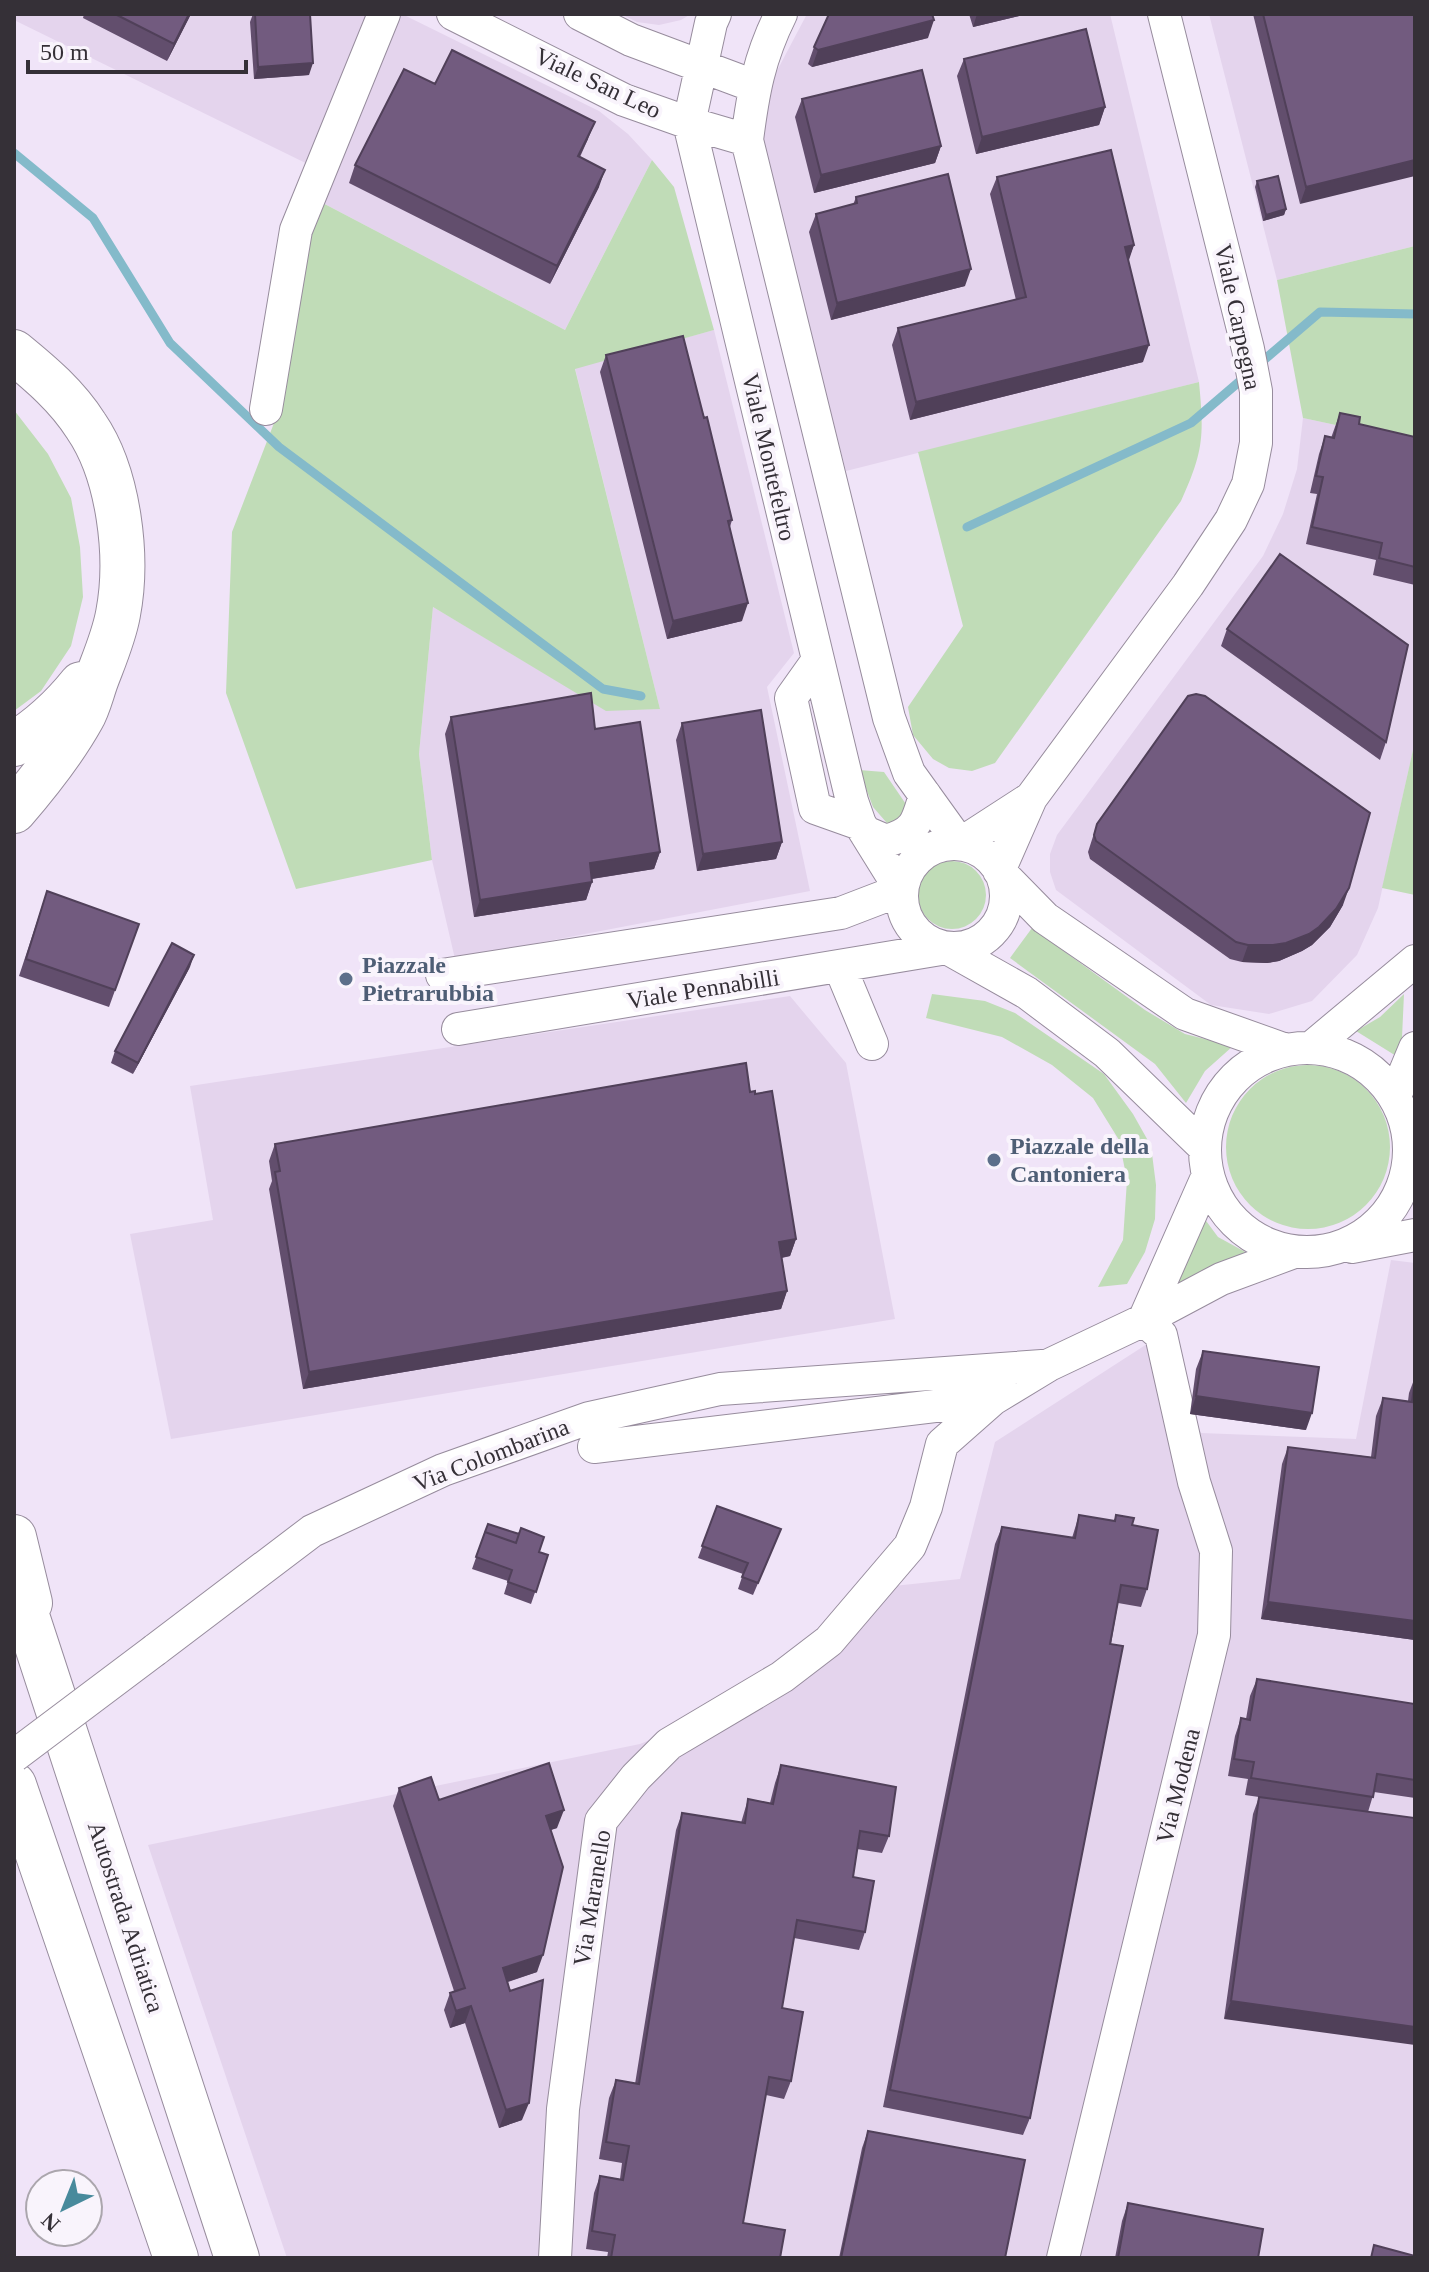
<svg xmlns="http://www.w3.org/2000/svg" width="1429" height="2272" font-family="Georgia,serif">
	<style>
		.built { fill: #e4d4ed }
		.grass { fill: #c0dcb7 }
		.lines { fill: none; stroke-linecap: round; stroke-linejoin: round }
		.stream { stroke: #84baca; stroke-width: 9 }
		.minor-casing { stroke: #978c9d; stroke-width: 34 }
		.highway-casing { stroke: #978c9d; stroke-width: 46 }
		.minor { stroke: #fff; stroke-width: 32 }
		.highway { stroke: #fff; stroke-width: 44 }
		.minor-bridge-casing { stroke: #978c9d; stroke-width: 34; stroke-linecap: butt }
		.minor-bridge { stroke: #fff; stroke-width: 32 }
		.wall { fill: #624e6d }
		.shaded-wall { fill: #504059 }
		.building { fill: #725b7f; stroke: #504059; stroke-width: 2 }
		.service-dot { fill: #5c6f8a; stroke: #f9f4fc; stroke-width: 3 }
		.labels { text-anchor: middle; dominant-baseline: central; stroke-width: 8; stroke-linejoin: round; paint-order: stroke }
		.street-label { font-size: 24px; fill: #353037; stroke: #f9f4fc }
		.service-label { font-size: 24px; font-weight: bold; fill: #4e5e75; stroke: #f9f4fc; text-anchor: start }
	</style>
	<rect width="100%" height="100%" fill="#f0e4f8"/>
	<path class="built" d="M14,14H402L599,111L628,134L652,160L565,330L317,200L328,174L14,20Z
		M621,14H691L681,20L659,25L637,22Z
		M807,14H1110L1199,382L846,471L762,145L770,84Z
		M1209,14H1415V246L1277,280Z
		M714,330L794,653L767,687L810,891L455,959L432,860L419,754L433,607L606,710L660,709L575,368Z
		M1303,418L1415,442V741L1378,908L1357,955L1312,1001L1269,1014L1211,1005L1056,890L1050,872V854L1057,835L1263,556L1283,514L1297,469Z
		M790,996L846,1063L895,1319L171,1439L130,1234L213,1220L190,1086Z
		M1391,1260L1415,1263V2258H287L148,1845L640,1744L771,1690L884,1587L960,1579L995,1442L1161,1335L1201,1433L1356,1439Z"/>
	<path class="grass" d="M652,160L674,187L714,330L575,369L660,709L606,711L433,607L419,754L432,860L296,889L226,693L232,532L274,423L302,248L317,200L565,330Z
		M1415,246V442L1303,418L1277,280Z
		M1199,382C1204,435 1204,451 1181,501L995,763L972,771L949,768L933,759L913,735L908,707L963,626L918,452Z
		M14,410L48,454L71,498L80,547L83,597L71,646L41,691L14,711Z
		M1415,741V895L1382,888Z
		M859,770L884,772L912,813L893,830L873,807Z
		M918 895a34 34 0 1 1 68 0a34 34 0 1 1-68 0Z
		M1032,928L1145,1010L1185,1034L1233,1046L1205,1071L1186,1103L1155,1064L1010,958Z
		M932,994L985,1001L1015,1013L1104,1074L1133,1114L1151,1146L1156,1185L1155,1219L1145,1252L1127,1284L1098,1287L1123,1240L1127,1180L1119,1140L1093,1098L1052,1065L1002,1037L926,1018Z
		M1404,994L1401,1059L1356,1031L1380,1017Z
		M1226 1147a82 82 0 1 1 164 0a82 82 0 1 1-164 0Z
		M1198,1210L1218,1237L1249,1254L1172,1292Z"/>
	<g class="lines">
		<path class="stream" d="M14,153L93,218L170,343L279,447L603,689L641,696
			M1258,365L1320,312L1415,314
			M967,527L1191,423L1247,375"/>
		<defs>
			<path id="minor" d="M453,14L624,100L689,123L747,140
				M580,14L631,40L754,86
				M781,14C759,58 753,93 747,140L889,718L909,773L960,844L1031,798L999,871L1045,918L1185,1014L1286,1050
				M266,409L296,230L384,14
				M818,660L791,698L815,808L860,824
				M1031,798L1188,585L1231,520L1248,484L1256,443V391L1248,349L1164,14
				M865,832L886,841C915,833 917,823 925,795
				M902 896a52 52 0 1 1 104 0a52 52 0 1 1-104 0Z
				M840,967L872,1044
				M442,975L841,913L901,890L860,824L852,801L689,123L711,23L715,14
				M458,1029L947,948L1027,993L1107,1053L1205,1148
				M1312,1047L1415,961
				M1205 1150a102 102 0 1 1 204 0a102 102 0 1 1-204 0Z
				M1395,1096L1415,1048
				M1352,1247L1415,1235
				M1144,1320L1208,1175
				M594,1447L993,1399
				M155,1650L312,1531L443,1470L589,1418L720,1389L1042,1366
				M555,2258L563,2109L601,1821L636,1777L669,1744L782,1677L829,1641L910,1546L926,1507L942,1444L993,1399L1049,1365L1144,1320L1221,1279L1294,1252
				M1063,2258L1214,1635L1216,1551L1194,1482L1161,1335L1144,1320"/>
			<path id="highway" d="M14,352C41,374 67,396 86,426C119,474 129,557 118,614C114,636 105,657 97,678C92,691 89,706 82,718C63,752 39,782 14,811
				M14,744C40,728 61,709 81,684
				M14,1537L30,1603
				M14,1576L237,2258
				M14,1785L176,2258"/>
		</defs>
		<use href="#minor" class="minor-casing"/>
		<use href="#highway" class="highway-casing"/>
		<use href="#minor" class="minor"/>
		<use href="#highway" class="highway"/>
		<defs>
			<path id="minor-bridge" d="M14,1756L155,1650"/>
		</defs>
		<use href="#minor-bridge" class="minor-bridge-casing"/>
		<use href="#minor-bridge" class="minor-bridge"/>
	</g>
	<path class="wall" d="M84,14H191L167,61L83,18Z
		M253,14H310L309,75L254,79L250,22Z
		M969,14H1027L973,27Z
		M1253,14H1415L1300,204Z
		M928,38L812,67L808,64L814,47Z
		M964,59L1105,107L1099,125L976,154L957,76Z
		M435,84L588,139L580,157L599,187L550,284L349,183L355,165Z
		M802,99L941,146L935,163L814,193L795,117Z
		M997,177L1134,245L1128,260L1143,362L910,420L892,345L898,328L1016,300L990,194Z
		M1257,181L1286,209L1284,215L1263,221L1255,187Z
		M856,197L965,286L831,320L809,232L816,214L853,205Z
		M606,355L704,418L732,520L730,527L742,621L667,639L600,372Z
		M1340,413L1359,424L1415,437V585L1373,575L1376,560L1306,544L1317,494L1310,493L1319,454L1325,436L1331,438Z
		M1227,629L1386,742L1380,760L1221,646Z
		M451,717L595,729L660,852L654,869L592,879V882L586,900L474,917L445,734Z
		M682,723L782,842L776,859L697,871L676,740Z
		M1097,824L1343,905L1330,927L1312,945L1302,951L1279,961L1267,963L1242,962L1230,959L1090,859L1088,852Z
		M47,891L139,924L109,1007L19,976Z
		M190,967L133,1074L111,1063L115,1051Z
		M750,1092L796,1239L790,1256L782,1258L787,1291L781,1309L303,1389L269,1189L272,1181L269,1161L275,1144Z
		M1203,1351L1306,1430L1190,1414L1196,1369Z
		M1415,1377V1640L1261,1619L1282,1464L1288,1447L1371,1457L1376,1416L1383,1398L1408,1401L1409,1393Z
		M717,1506L776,1541L753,1595L738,1589L743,1574L698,1558Z
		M1079,1515L1114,1521L1116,1515L1132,1525L1147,1589L1141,1607L1118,1603L1030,2118L1023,2135L883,2107L995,1544L1002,1527L1072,1538Z
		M488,1524L539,1552L548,1555L531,1604L504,1594L508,1581L472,1569Z
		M1257,1679L1415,1704V1798L1374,1792L1368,1812L1224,2019L1253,1814L1259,1797L1245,1795L1248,1779L1228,1776L1235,1736L1241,1718L1246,1719L1250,1696Z
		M781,1765L889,1836L882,1853L857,1849L853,1877L865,1932L859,1950L794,1938L782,2008L791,2081L784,2099L766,2095L743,2223L780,2258H607L608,2252L586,2249L594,2193L600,2176L620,2179L622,2163L599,2159L609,2098L616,2080L635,2084L676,1830L682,1813L741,1823L748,1799L770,1803L775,1783Z
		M399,1788L439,1800L557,1828L551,1830L537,1972L508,1982L522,2120L499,2128L465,2023L450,2028L444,2010L450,1993L454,1991L393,1806Z
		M868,2131L1005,2258H839L862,2148Z
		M1128,2203L1258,2258H1115L1122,2221Z"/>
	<path class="shaded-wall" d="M189,14H191L167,61L174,44Z
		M977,14H1027L973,27Z
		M934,20L928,38L812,67L818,50Z
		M313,63L309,75L254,79L258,67Z
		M1105,107L1099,125L976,154L982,137Z
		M595,122L588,139L571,173L578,156Z
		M941,146L935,163L814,193L821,175Z
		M1415,160V176L1300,204L1306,187Z
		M605,170L599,187L550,284L557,266Z
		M1286,209L1284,215L1263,221L1266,215Z
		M1134,245L1128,263L1125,247Z
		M971,269L965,286L831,320L837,303Z
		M1149,345L1143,362L910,420L916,402Z
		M748,603L742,621L667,639L673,621Z
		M782,842L776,859L697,871L703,854Z
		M660,852L654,869L584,880L590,863Z
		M592,882L586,900L474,917L480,900Z
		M1349,888L1343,905L1330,927L1312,945L1302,951L1279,961L1267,963L1242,962L1248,945Z
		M194,955L190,967L133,1074L138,1063Z
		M796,1239L790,1256L773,1259L779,1242Z
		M787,1291L781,1309L303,1389L309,1372Z
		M1196,1396L1312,1413L1306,1430L1190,1414Z
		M1268,1602L1415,1621V1640L1261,1619Z
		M564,1810L557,1828L540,1833L546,1816Z
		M543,1955L537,1972L497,1985L503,1968Z
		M1231,2001L1415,2027V2045L1224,2019Z
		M471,2006L465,2023L450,2028L456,2011Z
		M529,2103L522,2120L499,2128L506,2110Z"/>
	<path class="building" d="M115,14H189L174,44Z
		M255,14H310L313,63L258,67Z
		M829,14H932L934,20L818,50L814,47Z
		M1263,14H1415V160L1306,187Z
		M1086,29L1105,107L982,137L964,59Z
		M452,50L595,122L578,156L605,170L557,266L355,165L404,69L435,84Z
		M922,70L941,146L821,175L802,99Z
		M1111,150L1134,245L1125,247L1149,345L916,402L898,328L1026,297L997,177Z
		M948,174L971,269L837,303L816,214L857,203L856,197Z
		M1278,176L1286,209L1266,215L1257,181Z
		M683,336L704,418L707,417L732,520L728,521L748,603L673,621L606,355Z
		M1340,413L1360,417L1359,424L1415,437V567L1379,558L1382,543L1312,527L1323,477L1316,476L1325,436L1334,438Z
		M1280,554L1408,645L1386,742L1227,629Z
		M591,693L595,729L640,722L660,852L590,863L592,882L480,900L451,717Z
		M1196,694L1205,696L1370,813L1349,888L1336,909L1319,927L1309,934L1286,943L1273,945H1248L1236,942L1096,841L1094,835L1097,824L1188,696Z
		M761,710L782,842L703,854L682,723Z
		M47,891L139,924L115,990L26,959Z
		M172,943L194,955L138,1063L115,1051Z
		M746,1063L750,1092L755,1091V1094L772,1091L796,1239L779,1242L787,1291L309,1372L275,1172L280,1171L275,1144Z
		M1203,1351L1319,1367L1312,1413L1196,1396Z
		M1415,1378V1621L1268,1602L1288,1447L1375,1458L1383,1398L1412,1402Z
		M717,1506L781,1529L758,1583L742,1577L748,1563L702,1546Z
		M1079,1515L1115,1521L1116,1515L1134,1518L1132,1525L1158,1530L1147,1589L1121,1585L1110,1644L1123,1646L1030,2118L890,2090L1002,1527L1075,1538Z
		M488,1524L519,1534L516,1543L485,1532Z
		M521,1528L544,1537L539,1552L548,1555L536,1592L508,1582L512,1570L476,1557L485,1532L516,1543Z
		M1257,1679L1415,1704V1780L1377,1774L1373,1797L1251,1778L1254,1762L1234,1759L1241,1718L1250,1720Z
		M549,1763L564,1810L546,1816L563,1867L543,1955L503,1968L510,1991L543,1980L529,2103L506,2110L471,2006L456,2011L450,1993L465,1988L399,1788L431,1777L439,1800Z
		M781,1765L896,1787L889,1836L860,1831L853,1877L874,1881L865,1932L797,1920L782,2008L803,2012L791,2081L769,2077L743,2223L785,2230L780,2258H611L615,2235L592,2231L600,2176L623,2180L629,2146L606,2142L616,2080L639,2084L682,1813L745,1823L748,1799L773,1804Z
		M1259,1797L1415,1818V2027L1231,2001Z
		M868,2131L1025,2160L1005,2258H841Z
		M1128,2203L1263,2229L1258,2258H1118Z
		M1374,2245L1415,2256V2258H1371Z"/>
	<g class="service-dot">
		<circle cx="346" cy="979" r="8"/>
		<circle cx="994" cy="1160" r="8"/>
	</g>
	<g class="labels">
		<g class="street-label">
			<text transform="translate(598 83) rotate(25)">Viale San Leo</text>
			<text transform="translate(1238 317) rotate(78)">Viale Carpegna</text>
			<text transform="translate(769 457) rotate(77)">Viale Montefeltro</text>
			<text transform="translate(703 989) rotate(-9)">Viale Pennabilli</text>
			<text transform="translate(491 1455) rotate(-21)">Via Colombarina</text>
			<text transform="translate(1178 1786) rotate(-76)">Via Modena</text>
			<text transform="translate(592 1898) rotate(-81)">Via Maranello</text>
			<text transform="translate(126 1917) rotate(72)">Autostrada Adriatica</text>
		</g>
		<g class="service-label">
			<text x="362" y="965">Piazzale<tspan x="362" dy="28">Pietrarubbia</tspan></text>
			<text x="1010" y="1146">Piazzale della<tspan x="1010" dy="28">Cantoniera</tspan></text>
		</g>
	</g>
	<rect width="1429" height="2272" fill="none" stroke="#353037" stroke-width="32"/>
	<g transform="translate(64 2208) rotate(223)"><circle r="38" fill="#f9f4fc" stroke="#aba6ad" stroke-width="2"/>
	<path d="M0-6L14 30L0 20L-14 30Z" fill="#488a9c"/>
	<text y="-12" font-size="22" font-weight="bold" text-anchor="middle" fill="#353037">N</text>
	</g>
	<path d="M28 60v12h218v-12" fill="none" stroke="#353037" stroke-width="4"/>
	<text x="40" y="60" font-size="24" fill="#353037" stroke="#f9f4fc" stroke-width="6" paint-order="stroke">50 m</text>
</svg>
